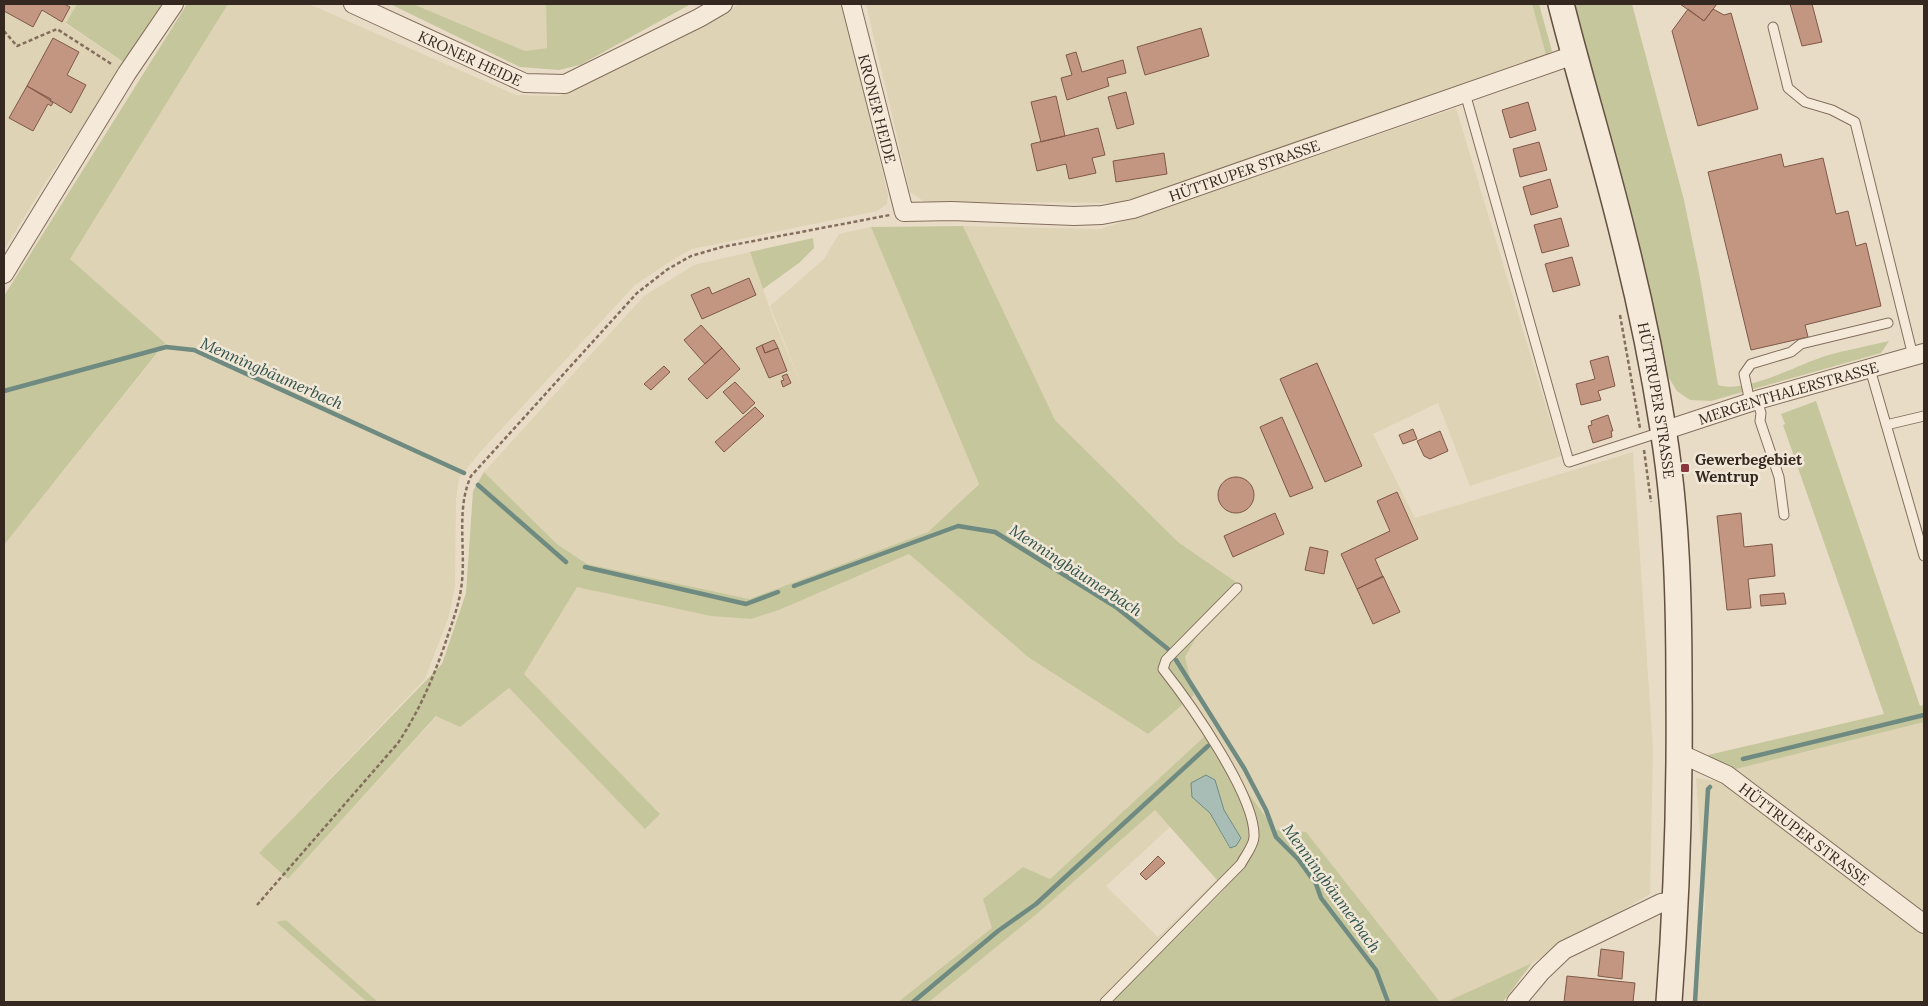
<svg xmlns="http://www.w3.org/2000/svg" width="1928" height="1006" font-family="Lora,serif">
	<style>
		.farmland { fill: #ded3b5 }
		.green { fill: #c5c69c; fill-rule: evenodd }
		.water { fill: #a8bdb5; stroke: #6f8b81 }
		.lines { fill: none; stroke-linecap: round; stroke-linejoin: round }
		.stream { stroke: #6f8b81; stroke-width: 4.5 }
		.building { fill: #c39681; stroke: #7f5847 }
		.service-casing { stroke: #836e5e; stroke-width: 11 }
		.minor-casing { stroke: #836e5e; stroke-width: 20 }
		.secondary-casing { stroke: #645041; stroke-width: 28 }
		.path { stroke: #836e5e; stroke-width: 2.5; stroke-dasharray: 4 2.5; stroke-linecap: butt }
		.service { stroke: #f5ead9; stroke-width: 9 }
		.minor { stroke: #f5ead9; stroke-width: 18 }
		.secondary { stroke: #f5ead9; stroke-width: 25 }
		.poi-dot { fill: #8b353e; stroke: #f1e7d6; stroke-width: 2 }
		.labels { text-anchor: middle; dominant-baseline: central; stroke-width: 5; stroke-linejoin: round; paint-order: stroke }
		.street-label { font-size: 15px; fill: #352820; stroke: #f1e7d6 }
		.poi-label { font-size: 15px; font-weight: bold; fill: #352820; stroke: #f1e7d6; text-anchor: start }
		.water-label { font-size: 16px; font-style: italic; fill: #31534d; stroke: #f1e7d6 }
	</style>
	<rect width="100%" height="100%" fill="#e9dcc7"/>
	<path class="farmland" d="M4,4H77L66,24L125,63L47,180L4,250Z
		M228,4H309L516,95L559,96L740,4H843L888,195L887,204L877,211L692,249L674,259L635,285L483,449L459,478L456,500L455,586L449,616L425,679L259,853L288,879L437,716L460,727L509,688L646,829L659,813L524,674L577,586L711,616L751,619L779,610L909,554L1028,657H1185L1200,631L1236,582L1178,542L1055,420L963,226L1101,229L1456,108L1561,456L1470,486L1438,403L1373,434L1415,518L1633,452L1653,749L1650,894L1532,963L1446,1002H1440L1275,831L1206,735L1050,879L1023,867L984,899L993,928L898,1002H378L286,920L277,923L367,1002H4V545L165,344L70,259Z
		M413,4H546L547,48L525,51Z
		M866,4H1532L1546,55L1121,203L1021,202L929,205L910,192Z
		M871,227L979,483L928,532L749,599L587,564L557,544L484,472L644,296L694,265L750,252L772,315L805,394L770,306L824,259L839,234Z
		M1924,722V913L1736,769Z
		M1696,778L1724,782L1924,934V1002H1697L1705,901Z
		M1155,810L1170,827L1106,886L1158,937L1216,880L1225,889L1111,1002H929L1038,913Z"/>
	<path class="green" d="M77,4H163L125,63L66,23Z
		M187,4H228L70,259L165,343L4,545V296Z
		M390,4H413L525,51L547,48L546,4H691L580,65L559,70L520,67Z
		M1532,4H1539L1552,51L1546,55Z
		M1573,4H1632L1684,200L1700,278L1718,385C1744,394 1798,365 1825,356C1846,350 1868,346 1889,341L1881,353L1711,401L1690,400L1684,396L1677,391L1669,378L1663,361L1653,304L1640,254Z
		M963,226L1055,420L1178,542L1236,582L1200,631L1185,657L1194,695L1148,734L1028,657L909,554L779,610L751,619L711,616L577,587L524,674L660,814L645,829L509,688L460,727L436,716L288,879L259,853L442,664L466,593L473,491L484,472L557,544L587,564L749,599L928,532L979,484L871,227Z
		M813,238L814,248L799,263L763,289L750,252Z
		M1816,401L1920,706L1924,705V722L1736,769L1712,760L1708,755L1884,714L1783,425L1785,424L1781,414Z
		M1206,735L1275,830L1306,832L1440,1002H1111L1225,889L1155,810L1038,913L929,1002H898L992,928L983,899L1023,867L1050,879ZM1215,781L1224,810L1241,837L1229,848L1210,813Z
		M286,920L378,1002H367L276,922Z
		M1532,963L1503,1002H1446Z"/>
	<path class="water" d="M1206,775L1215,780L1224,810L1241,838L1236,846L1230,848L1210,813L1192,797L1191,783Z"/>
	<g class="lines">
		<path class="stream" d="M4,391L166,347L194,350L464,473
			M478,485L566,562
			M585,567L746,604L778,592
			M794,586L958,526L995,532L1116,607L1168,649
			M1176,660L1244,768L1266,810L1276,837L1298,859L1316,884L1321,898L1376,970L1388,1002
			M1743,759L1924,715
			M913,1002L998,931L1036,904L1208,746
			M1695,1002L1708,789L1710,787"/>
	</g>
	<path class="building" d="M4,4H64L70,7L62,22L42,10L33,27L4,11Z
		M1680,4H1717L1704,21Z
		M1790,4H1812L1822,42L1802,46Z
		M1688,9L1704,21L1713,9L1724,15L1731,13L1758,109L1698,126L1672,31Z
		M1201,28L1209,56L1145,75L1137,47Z
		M53,38L79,52L67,75L86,85L71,113L27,86Z
		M1076,52L1082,72L1123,60L1126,73L1107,78L1109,86L1067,100L1061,78L1072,75L1066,55Z
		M27,86L51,99L50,101L53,103L51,106L48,104L33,131L9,118Z
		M1126,92L1134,124L1117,129L1108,97Z
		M1056,96L1065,136L1041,142L1031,102Z
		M1528,102L1536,130L1510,138L1502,110Z
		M1098,128L1105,155L1092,158L1096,173L1069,179L1066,164L1037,171L1031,144Z
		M1539,142L1547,170L1520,177L1513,149Z
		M1164,153L1167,174L1116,182L1113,161Z
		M1781,154L1784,167L1823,158L1836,214L1848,211L1856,246L1866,243L1881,306L1805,325L1808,337L1751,350L1708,172Z
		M1550,179L1558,207L1531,215L1523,187Z
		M1561,218L1569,246L1542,253L1534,225Z
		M1572,257L1580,285L1553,292L1545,264Z
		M749,278L756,295L702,319L691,295L709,287L712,294Z
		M701,325L722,348L705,364L684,340Z
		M774,340L778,348L765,353L762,345Z
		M762,345L765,353L778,348L787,371L769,378L756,348Z
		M722,348L740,369L707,399L688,379Z
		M1608,356L1615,386L1598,391L1601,400L1581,405L1576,384L1595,379L1590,361Z
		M1317,363L1362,466L1325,482L1280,379Z
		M664,366L670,372L651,390L644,384Z
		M787,374L791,383L783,387L781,381L784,380L782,376Z
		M735,382L755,403L743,414L723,392Z
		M755,407L764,416L724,452L715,442Z
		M1608,415L1613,431H1611L1612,437L1593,443L1588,426L1592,425L1591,421Z
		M1282,417L1313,488L1290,497L1260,427Z
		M1413,429L1417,439L1403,444L1399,435Z
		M1440,431L1448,451L1430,459L1424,456L1417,441Z
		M1218 495a18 18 0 1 1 36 0a18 18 0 1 1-36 0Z
		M1397,492L1418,539L1375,559L1383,577L1357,589L1341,554L1390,531L1377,501Z
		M1275,513L1284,534L1233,557L1224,536Z
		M1741,513L1744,547L1772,544L1775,576L1748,579L1751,608L1727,610L1717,516Z
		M1310,547L1328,551L1324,574L1305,570Z
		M1383,576L1400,612L1373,624L1357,589Z
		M1784,593L1786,604L1761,606L1760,595Z
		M1158,856L1165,863L1146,880L1140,874Z
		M1601,949L1624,952L1622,979L1598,976Z
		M1567,976L1635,983L1633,1002H1564Z"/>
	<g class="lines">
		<defs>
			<path id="service" d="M1773,27L1788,88L1805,102L1832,110L1855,122L1913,356
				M1465,93L1569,462L1661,432
				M1870,369L1924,556
				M1757,400L1761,413L1760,421L1779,477L1784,515
				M1750,402L1744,374L1751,364L1791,352L1801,344L1888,323
				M1886,425L1924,416
				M1105,1002L1241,864C1245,856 1254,845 1254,837C1256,796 1189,702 1163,669L1166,660L1237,588"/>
			<g id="minor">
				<path id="s1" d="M353,4L525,83L565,84L699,18L723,4"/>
				<path id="s2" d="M851,4L904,212L952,211L1074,216L1102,215L1133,209L1574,55"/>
				<path d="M4,274L127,73L174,4"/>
				<path id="s3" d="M1663,431L1757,400L1924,353"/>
				<path id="s4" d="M1679,753L1727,775L1924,924"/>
				<path d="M1516,1002L1541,972L1564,950L1661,903L1676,900"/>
			</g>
			<g id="secondary">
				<path id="s5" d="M1561,4C1581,83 1605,160 1624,239C1640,302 1653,365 1663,429C1677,514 1679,601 1679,687C1680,793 1677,897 1669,1002"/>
			</g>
		</defs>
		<use href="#service" class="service-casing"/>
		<use href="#minor" class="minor-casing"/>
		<use href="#secondary" class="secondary-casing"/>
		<path class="path" d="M4,31L17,46L57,29L113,65
			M1620,315L1640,428
			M1644,450L1651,502
			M257,905L398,743C419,711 431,683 444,647C450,628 458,609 461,589C467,552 455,511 471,476L637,293L668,269L691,256L722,247L890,215"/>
		<use href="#service" class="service"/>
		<use href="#minor" class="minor"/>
		<use href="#secondary" class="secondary"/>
	</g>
	<rect class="poi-dot" x="1680" y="463" width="10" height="10" rx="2.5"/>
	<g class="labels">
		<g class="street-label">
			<text stroke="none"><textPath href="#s1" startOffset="129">KRONER HEIDE</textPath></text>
			<text stroke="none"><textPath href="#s2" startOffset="108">KRONER HEIDE</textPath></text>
			<text stroke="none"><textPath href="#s2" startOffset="562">HÜTTRUPER STRASSE</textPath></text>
			<text stroke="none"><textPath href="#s3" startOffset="131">MERGENTHALERSTRASSE</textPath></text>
			<text stroke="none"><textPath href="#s5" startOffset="408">HÜTTRUPER STRASSE</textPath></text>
			<text stroke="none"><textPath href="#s4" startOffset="150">HÜTTRUPER STRASSE</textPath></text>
		</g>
		<g class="poi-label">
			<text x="1695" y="459">Gewerbegebiet<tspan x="1695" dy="17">Wentrup</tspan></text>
		</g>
		<g class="water-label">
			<text transform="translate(272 373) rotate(24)">Menningbäumerbach</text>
			<text transform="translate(1076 570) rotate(33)">Menningbäumerbach</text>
			<text transform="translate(1332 888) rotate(54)">Menningbäumerbach</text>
		</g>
	</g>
	<rect width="1928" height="1006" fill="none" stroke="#352820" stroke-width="10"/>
</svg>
